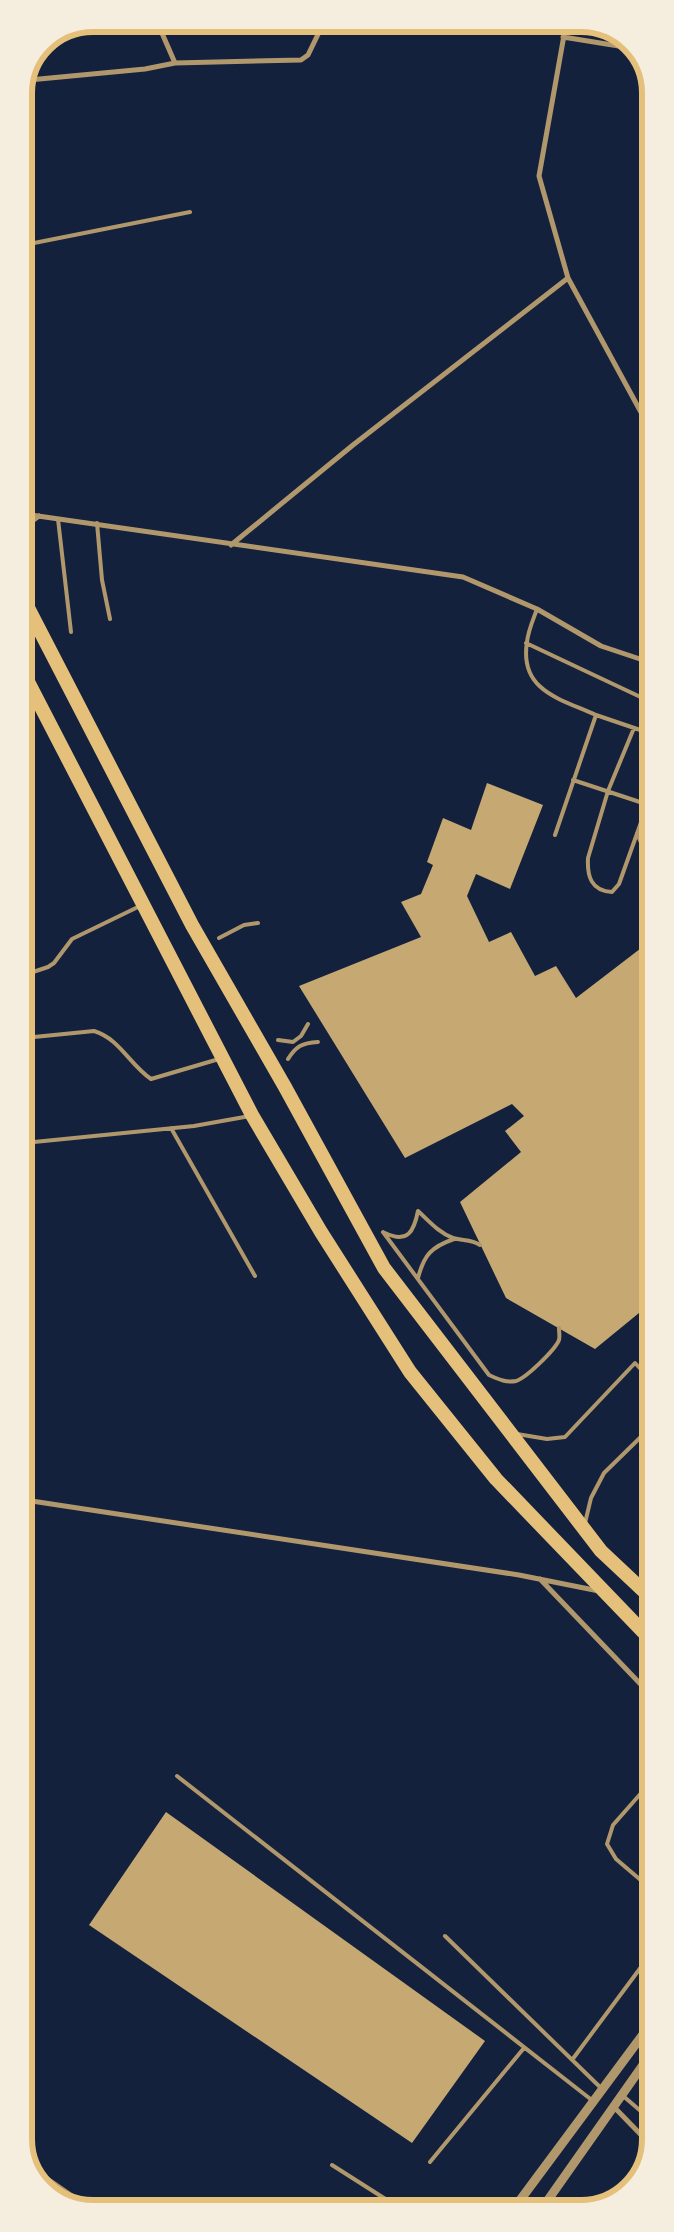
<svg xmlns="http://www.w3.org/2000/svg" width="674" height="2232" font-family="Karla,sans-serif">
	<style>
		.building { fill: #c6a872 }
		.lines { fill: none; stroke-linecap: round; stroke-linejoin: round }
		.service { stroke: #b1986c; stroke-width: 4 }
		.minor { stroke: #b1986c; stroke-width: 5 }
		.tertiary { stroke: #b1986c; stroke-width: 9 }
		.trunk { stroke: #e5c07b; stroke-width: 14 }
		.rim { fill: none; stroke: #e5c07b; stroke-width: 6 }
	</style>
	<rect width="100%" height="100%" fill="#14213d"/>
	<path class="building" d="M487,783L543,805L510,889L476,874L467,896L489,942L511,932L535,976L556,966L576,998L649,942L650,1304L595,1349L506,1298L460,1202L521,1152L505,1131L524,1116L512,1104L405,1158L299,986L421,937L401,902L421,894L433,865L427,862L443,818L471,830Z
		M166,1812L485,2041L412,2143L89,1925Z"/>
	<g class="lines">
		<path class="service" d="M24,245L190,212
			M58,519L71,632
			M97,523L102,580L110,619
			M537,609C533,620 528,631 527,642C519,691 561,699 596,715L555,835
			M526,643L649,701
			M596,715L649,733
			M634,728L608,791L588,858C587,876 591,891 612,892L619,884L649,800
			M573,780L649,805
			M637,833L649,862
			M219,938L244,925L258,923
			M24,975L48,967L54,963L72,939L140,906
			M24,1038L94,1031C120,1039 129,1064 151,1079L219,1059
			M278,1040L293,1042L301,1036L308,1024
			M288,1059C296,1046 302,1043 318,1042
			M171,1128L255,1276
			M24,1143L194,1126L250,1116
			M418,1211C429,1221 439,1233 453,1238C463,1241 471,1239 480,1245
			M383,1232L489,1375C498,1379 506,1383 516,1381C526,1378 555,1350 559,1340C560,1336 559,1333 559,1328
			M385,1233C408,1244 414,1231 418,1211
			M418,1278C424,1255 431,1247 454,1239
			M517,1434L547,1439L565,1437L635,1363L650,1379
			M585,1523L591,1498L604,1473L650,1428
			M177,1776L593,2101
			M650,1783L613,1825L607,1844L616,1859L650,1888
			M445,1936L602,2089
			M572,2060L650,1955
			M622,2095L650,2119
			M430,2162L524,2048
			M332,2165L398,2207
			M35,2170L90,2208"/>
		<path class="minor" d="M158,24L175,63
			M566,24L539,176L568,278L649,427
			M563,37L631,48
			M29,80L145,69L175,63L301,60L308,55L323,24
			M24,514L463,577L537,609L601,646L649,662
			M24,527L39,516
			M231,545L353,445L568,278
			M25,1500L519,1575L599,1591
			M540,1579L650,1694
			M613,2106L649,2143"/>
		<path class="tertiary" d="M515,2207L650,2025
			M543,2207L650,2055"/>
		<path class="trunk" d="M24,600L192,925L285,1087L384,1268L601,1551L650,1597
			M24,674L252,1115L321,1232L410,1372L496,1479L650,1639"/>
	</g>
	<path d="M0 0H674V2232H0ZM93 32H581A61 61 0 0 1 642 93V2139A61 61 0 0 1 581 2200H93A61 61 0 0 1 32 2139V93A61 61 0 0 1 93 32Z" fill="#f5edde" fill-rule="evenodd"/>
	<path class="rim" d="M93 32H581A61 61 0 0 1 642 93V2139A61 61 0 0 1 581 2200H93A61 61 0 0 1 32 2139V93A61 61 0 0 1 93 32Z"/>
</svg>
